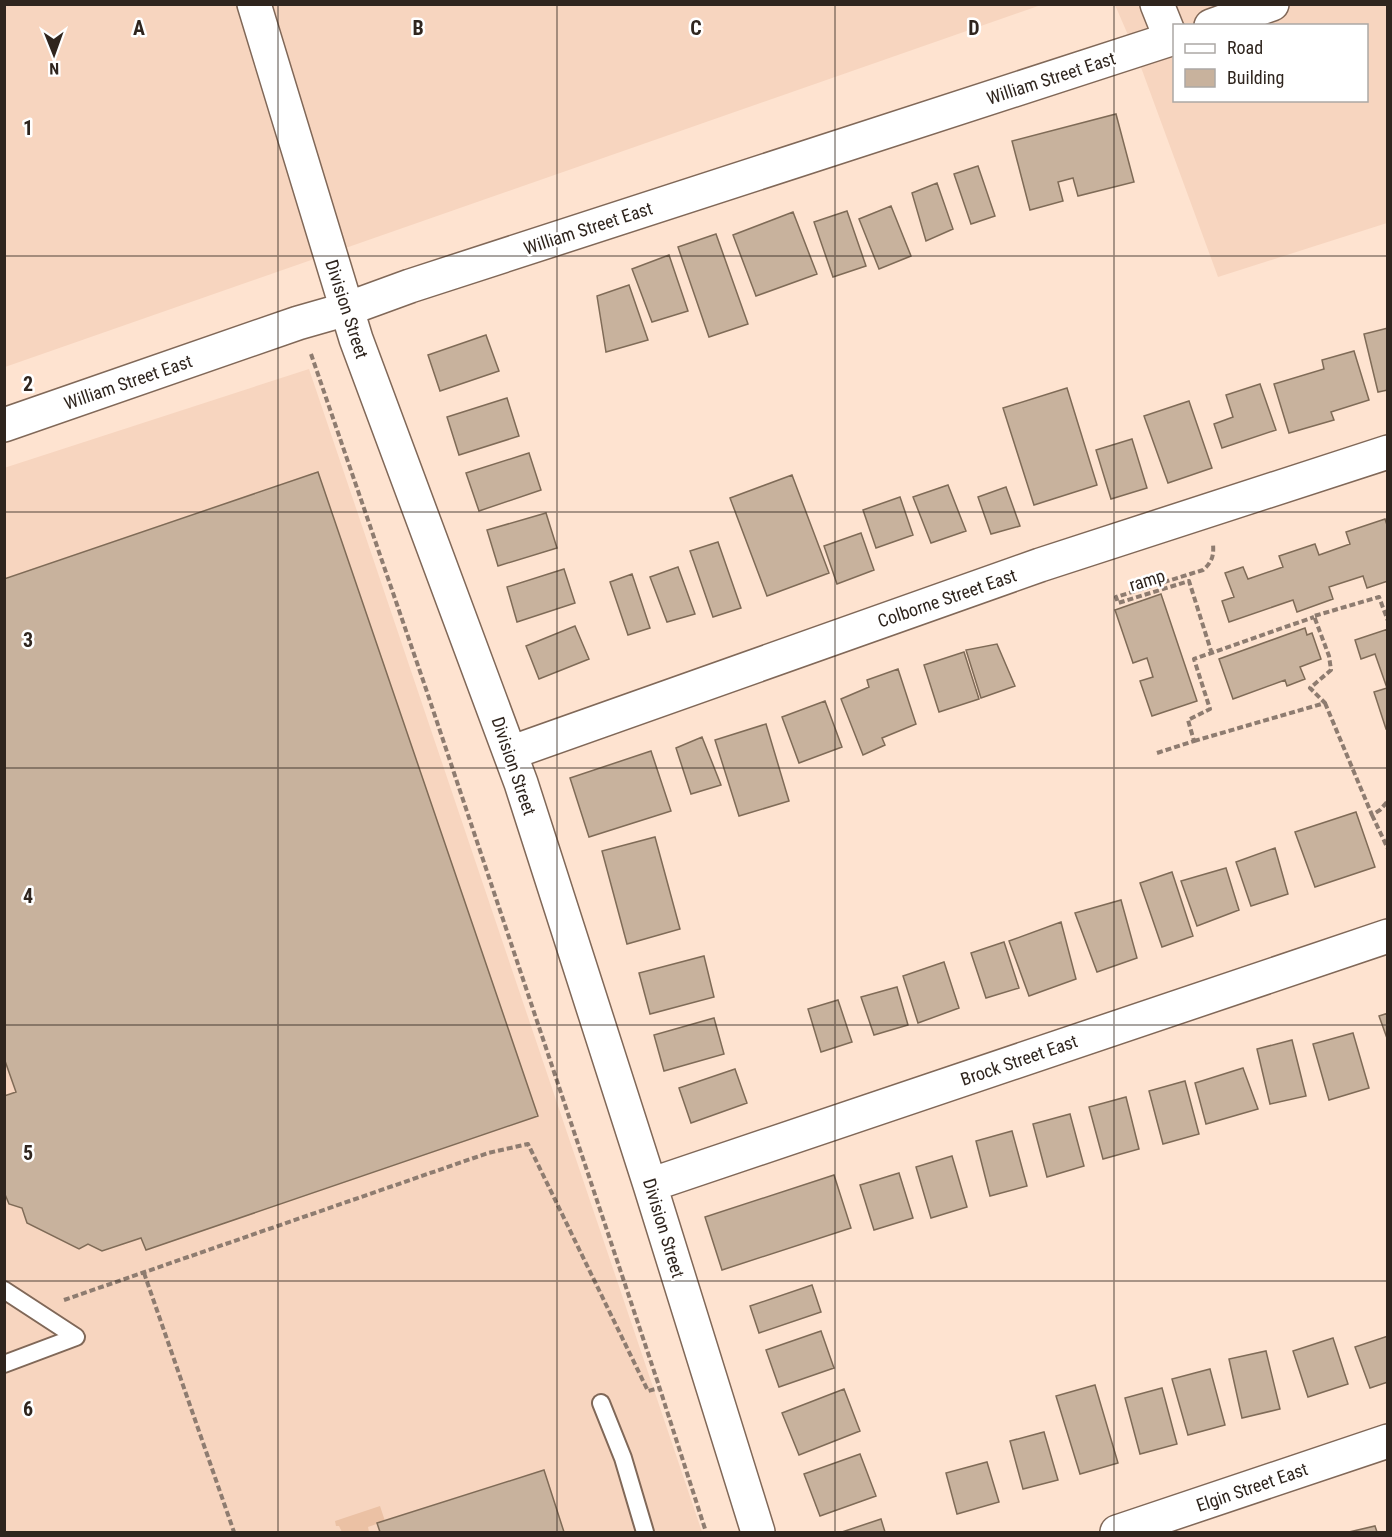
<svg xmlns="http://www.w3.org/2000/svg" width="1392" height="1537" font-family="'Roboto Condensed',sans-serif">
	<style>
		.built { fill: #f7d5bf; fill-rule: evenodd }
		.green { fill: #ebc1a4 }
		.building { fill: #c8b29d; stroke: #7f6b57; stroke-width: 1.5 }
		.lines { fill: none; stroke-linecap: round; stroke-linejoin: round }
		.lane-casing { stroke: #806858; stroke-width: 20 }
		.street-casing { stroke: #806858; stroke-width: 36 }
		.path { stroke: #8e7c70; stroke-width: 4; stroke-dasharray: 6 3; stroke-linecap: butt }
		.lane { stroke: #fff; stroke-width: 16 }
		.street { stroke: #fff; stroke-width: 33 }
		.grid { fill: none; stroke: #2f251e; stroke-width: 1.5; stroke-opacity: 0.55 }
		.labels { text-anchor: middle; dominant-baseline: central; stroke-width: 5; stroke-linejoin: round; paint-order: stroke }
		.street-label { font-size: 18px; fill: #2f251e; stroke: #fff }
		.grid-label { font-size: 20px; text-anchor: middle; font-weight: bold; fill: #2f251e; stroke: #fff; stroke-width: 5; stroke-linejoin: round; paint-order: stroke }
	</style>
	<rect width="100%" height="100%" fill="#fee3d0"/>
	<path class="built" d="M5,4L1041,5L5,367Z
		M1115,5H1387V223L1218,277L1135,51ZM1174,26H1366V100H1174Z
		M309,369L702,1532H5L4,468Z"/>
	<path class="green" d="M380,1506L385,1521L368,1527L369,1532H342L339,1526H336L335,1521Z"/>
	<path class="building" d="M1116,114L1134,182L1078,196L1073,178L1058,182L1063,201L1030,210L1012,141Z
		M978,166L995,216L971,224L954,174Z
		M937,183L953,229L926,241L912,193Z
		M891,206L911,256L879,269L859,219Z
		M847,211L866,266L833,277L814,222Z
		M793,212L817,274L756,296L733,235Z
		M716,234L748,324L709,337L678,247Z
		M669,255L688,311L652,322L632,269Z
		M629,285L648,340L606,352L597,296Z
		M1388,328V390L1378,392L1364,334Z
		M486,335L499,371L440,391L428,355Z
		M1354,351L1369,400L1331,412L1334,420L1289,433L1274,384L1324,369L1322,360Z
		M1260,384L1276,430L1222,448L1214,424L1233,417L1226,395Z
		M1067,388L1097,485L1034,505L1003,408Z
		M507,398L519,436L459,455L447,417Z
		M1189,401L1212,468L1168,483L1144,416Z
		M1132,439L1147,488L1111,499L1096,450Z
		M529,453L541,490L479,511L466,473Z
		M318,472L538,1116L146,1250L141,1238L102,1251L88,1244L79,1249L27,1223L22,1208L9,1204L4,1192V1096L16,1092L4,1058V579Z
		M792,475L829,573L767,596L730,498Z
		M948,485L966,531L931,543L913,497Z
		M1006,487L1020,526L991,534L978,497Z
		M900,497L913,535L876,548L863,510Z
		M546,513L557,548L498,566L487,530Z
		M1385,519L1388,528V581L1367,588L1363,576L1329,587L1333,599L1297,612L1293,600L1229,622L1222,601L1234,597L1225,573L1243,567L1248,579L1283,567L1279,556L1315,544L1319,555L1350,544L1346,532Z
		M861,533L874,570L837,584L824,546Z
		M718,542L741,608L713,617L690,551Z
		M678,567L695,614L667,622L650,577Z
		M564,569L575,603L517,622L507,587Z
		M632,574L650,628L628,635L610,582Z
		M1161,594L1197,701L1152,716L1140,681L1153,677L1147,658L1133,663L1115,610Z
		M575,626L589,659L539,679L526,646Z
		M1305,628L1307,635L1312,633L1321,659L1300,667L1305,679L1287,686L1285,680L1233,699L1219,659Z
		M1388,629V728L1386,729L1374,692L1387,688L1375,654L1361,659L1355,640Z
		M997,644L1015,686L981,698L966,650Z
		M964,652L979,699L939,712L924,665Z
		M898,669L916,724L882,738L885,745L863,755L841,699L869,687L867,680Z
		M825,701L842,747L799,763L782,717Z
		M766,724L789,801L739,816L715,740Z
		M702,737L721,785L691,794L676,748Z
		M651,751L671,811L589,837L570,778Z
		M1356,812L1375,867L1315,887L1295,832Z
		M655,837L680,929L627,944L602,851Z
		M1275,848L1288,894L1251,906L1236,862Z
		M1226,868L1239,910L1197,926L1181,881Z
		M1172,872L1193,936L1162,947L1140,883Z
		M1121,900L1137,958L1097,972L1075,913Z
		M1061,922L1076,979L1029,996L1009,941Z
		M1004,942L1019,988L986,998L971,953Z
		M704,956L714,997L650,1014L639,973Z
		M944,962L959,1008L918,1023L903,976Z
		M897,987L908,1025L874,1035L861,997Z
		M838,1000L852,1042L821,1052L808,1009Z
		M1388,1013V1041L1379,1016Z
		M714,1018L724,1054L664,1071L654,1035Z
		M1353,1033L1369,1088L1329,1100L1313,1044Z
		M1292,1040L1306,1096L1270,1104L1257,1049Z
		M1243,1068L1258,1109L1206,1124L1195,1083Z
		M735,1069L747,1103L691,1123L679,1088Z
		M1185,1081L1199,1134L1163,1144L1149,1091Z
		M1126,1097L1139,1149L1103,1159L1089,1107Z
		M1070,1114L1084,1166L1047,1177L1033,1124Z
		M1012,1131L1027,1186L990,1196L976,1141Z
		M952,1156L967,1207L931,1218L916,1167Z
		M899,1173L913,1218L874,1230L860,1185Z
		M834,1175L851,1228L722,1270L705,1217Z
		M812,1285L821,1312L759,1333L750,1306Z
		M821,1331L834,1368L779,1387L766,1350Z
		M1388,1336V1382L1370,1388L1355,1347Z
		M1333,1338L1348,1384L1308,1397L1293,1351Z
		M1266,1351L1280,1409L1242,1418L1229,1359Z
		M1210,1369L1225,1425L1188,1435L1172,1379Z
		M1095,1385L1118,1463L1080,1474L1056,1396Z
		M1162,1388L1177,1444L1140,1454L1125,1398Z
		M844,1389L860,1431L799,1455L782,1413Z
		M1044,1432L1058,1480L1023,1489L1010,1441Z
		M860,1454L876,1496L820,1516L804,1474Z
		M987,1462L999,1502L957,1514L946,1473Z
		M544,1470L564,1532H380L377,1523Z
		M881,1519L885,1532H842Z
		M1375,1526L1377,1532H1349Z"/>
	<g class="lines">
		<defs>
			<path id="lane" d="M4,1290L76,1337L4,1364
				M601,1403L623,1458L645,1532"/>
			<path id="street" d="M254,4L356,339L521,783L650,1185L758,1532
				M1157,4L1171,39
				M1211,26L1272,4
				M4,425L298,323L347,309L410,286L1174,38
				M510,753L1040,565L1388,452
				M650,1185L1388,936
				M1117,1532L1388,1441"/>
		</defs>
		<use href="#lane" class="lane-casing"/>
		<use href="#street" class="street-casing"/>
		<path class="path" d="M311,354L425,686L658,1383L706,1532
			M1212,654L1189,581L1118,603L1116,597L1203,570C1212,562 1214,556 1213,544
			M1325,703L1372,815L1380,810L1388,801
			M1194,741L1325,703L1310,688L1331,670L1329,656L1314,616L1379,597L1388,621
			M1157,753L1194,741L1188,720L1210,709L1194,659L1314,617
			M1372,815L1388,849
			M144,1273L234,1532
			M64,1300L488,1153L528,1144L648,1391L659,1388"/>
		<use href="#lane" class="lane"/>
		<use href="#street" class="street"/>
	</g>
	<path class="grid" d="M278,4V1532M557,4V1532M835,4V1532M1114,4V1532M4,256H1388M4,512H1388M4,768H1388M4,1025H1388M4,1281H1388"/>
	<g class="labels">
		<g class="street-label">
			<text transform="translate(1051 78) rotate(-18)">William Street East</text>
			<text transform="translate(588 228) rotate(-18)">William Street East</text>
			<text transform="translate(347 309) rotate(72)">Division Street</text>
			<text transform="translate(128 382) rotate(-19)">William Street East</text>
			<text transform="translate(1147 580) rotate(-17)">ramp</text>
			<text transform="translate(947 598) rotate(-19)">Colborne Street East</text>
			<text transform="translate(514 766) rotate(71)">Division Street</text>
			<text transform="translate(1019 1060) rotate(-19)">Brock Street East</text>
			<text transform="translate(664 1228) rotate(73)">Division Street</text>
			<text transform="translate(1252 1487) rotate(-19)">Elgin Street East</text>
		</g>
	</g>
	<g class="grid-label">
		<text x="139" y="35">A</text>
		<text x="418" y="35">B</text>
		<text x="696" y="35">C</text>
		<text x="974" y="35">D</text>
		<text x="28" y="135">1</text>
		<text x="28" y="391">2</text>
		<text x="28" y="647">3</text>
		<text x="28" y="903">4</text>
		<text x="28" y="1160">5</text>
		<text x="28" y="1416">6</text>
	</g>
	<rect width="1392" height="1537" fill="none" stroke="#2f251e" stroke-width="12"/>
	<rect x="1173" y="24" width="195" height="78" fill="#ffffff" stroke="#aca8a5" stroke-width="1.5"/>
	<rect x="1185" y="44" width="30" height="9" fill="#ffffff" stroke="#aca8a5" stroke-width="1.5"/>
	<text x="1227" y="54" font-size="18" fill="#2f251e">Road</text>
	<rect x="1185" y="69" width="30" height="18" fill="#c8b29d" stroke="#aca8a5" stroke-width="1.5"/>
	<text x="1227" y="84" font-size="18" fill="#2f251e">Building</text>
	<g transform="translate(54 54) rotate(179)" stroke="#ffffff" stroke-width="4.5" paint-order="stroke">
	<path d="M0-4.5L10 22L0 15L-10 22Z" fill="#2f251e"/>
	<text y="-9" font-size="16" font-weight="bold" text-anchor="middle" fill="#2f251e">N</text>
	</g>
</svg>
